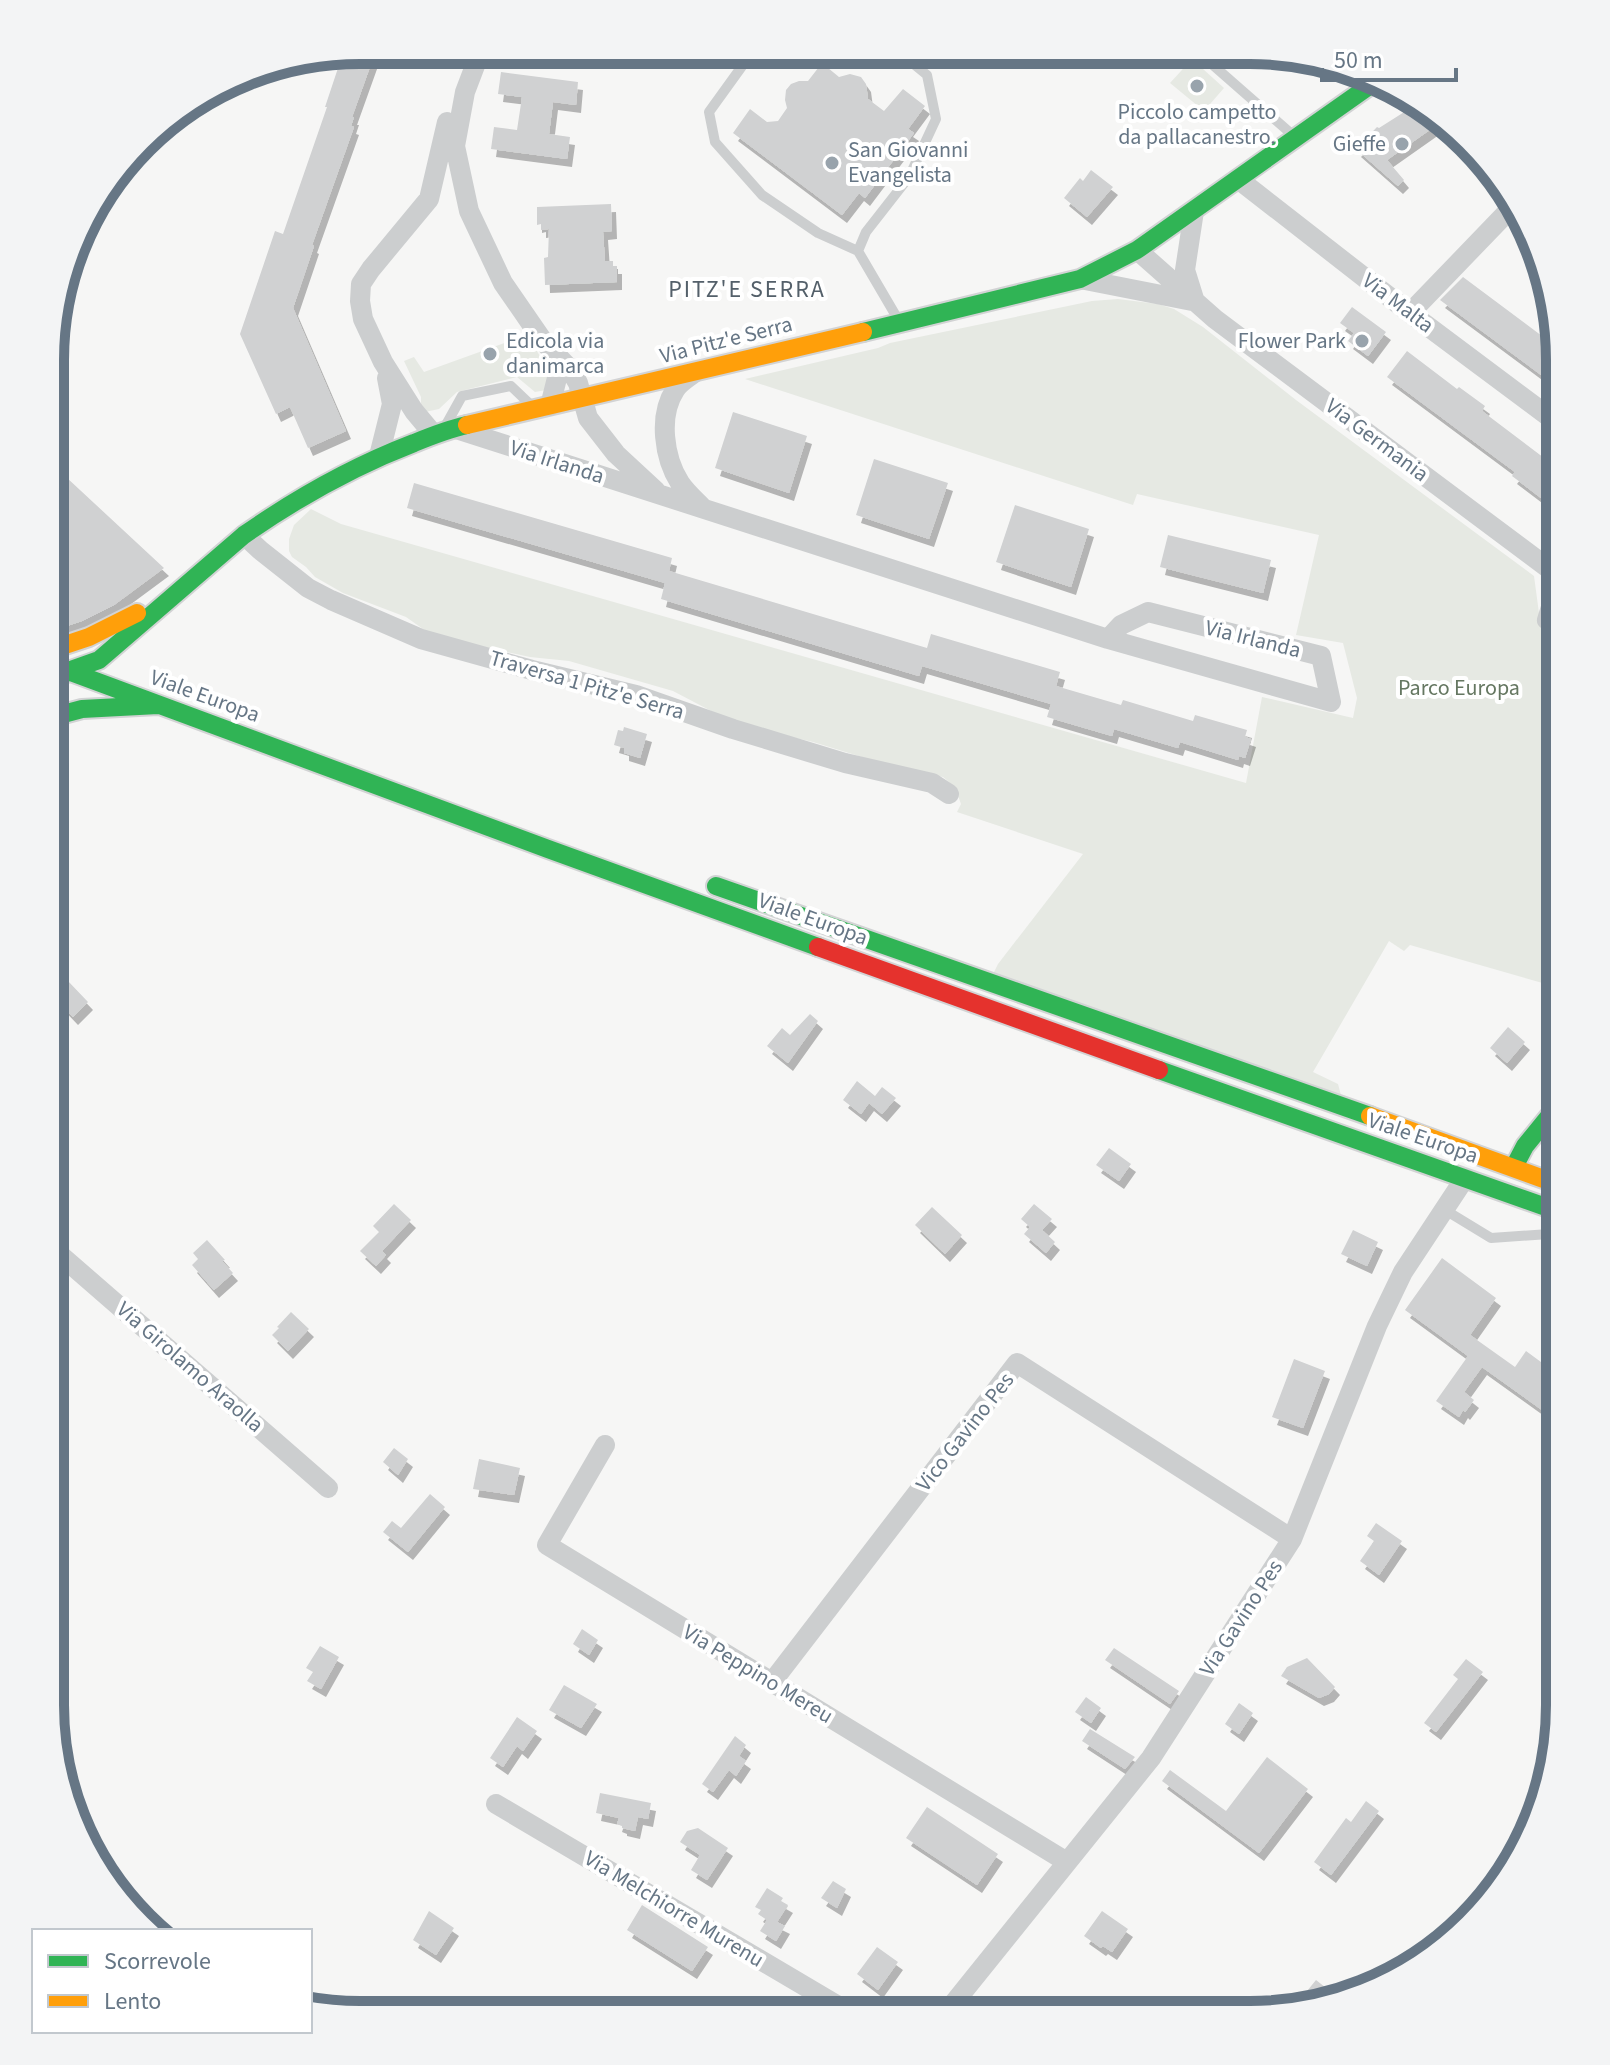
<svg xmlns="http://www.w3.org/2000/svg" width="1610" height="2065" font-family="'Source Sans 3',sans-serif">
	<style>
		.green { fill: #e6e9e3 }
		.building { fill: #d0d1d2; filter: url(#shadow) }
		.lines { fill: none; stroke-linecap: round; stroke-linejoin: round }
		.fast-casing { stroke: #d2d3d4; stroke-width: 22 }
		.slow-casing { stroke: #d2d3d4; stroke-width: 22 }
		.jam-casing { stroke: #d2d3d4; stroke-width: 22 }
		.lane { stroke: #cccecf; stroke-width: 10 }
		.street { stroke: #cccecf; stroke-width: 20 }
		.fast { stroke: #30b455; stroke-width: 18 }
		.slow { stroke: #ff9f0a; stroke-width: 18 }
		.jam { stroke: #e5322d; stroke-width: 18 }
		.poi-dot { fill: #98a3ac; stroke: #fff; stroke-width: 3 }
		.labels { text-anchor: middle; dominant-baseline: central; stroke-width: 8; stroke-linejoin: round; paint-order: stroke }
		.poi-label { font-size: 22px; fill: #667685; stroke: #fff; text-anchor: end }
		.street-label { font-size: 22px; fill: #667685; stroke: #fff }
		.park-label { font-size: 22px; fill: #657761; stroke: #fff }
		.neighbourhood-label { font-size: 24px; letter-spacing: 2px; fill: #54606a; stroke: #fff }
		.rim { fill: none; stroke: #667685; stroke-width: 10 }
	</style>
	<defs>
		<filter id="shadow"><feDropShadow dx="5" dy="8" stdDeviation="0" flood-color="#0004"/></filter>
	</defs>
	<rect width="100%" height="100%" fill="#f6f6f5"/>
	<path class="green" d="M1192,59L1224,88L1204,111L1170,83Z
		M1118,299L1158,304L1174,309L1203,327L1296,400L1534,576L1541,628L1560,642V988L1410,945L1404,951L1389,941L1313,1072L1338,1084L1342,1099L991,978L998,964L1083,854L957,812L961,804L955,787L943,777L888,765L813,742L770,732L715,713L673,691L569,661L530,657L433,636L406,617L343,593L315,577L306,567L292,557L289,551V539L294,525L311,509L341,524L1246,783L1262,697L1353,718L1357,698L1343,643L1296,635L1319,535L1137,494L1133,505L745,379L878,348L890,343L1092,301Z
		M527,335L543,361L557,388L535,392L517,377L457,392L439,409L425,412L421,405V397L404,361L414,357L424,372Z"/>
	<path class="building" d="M360,50H376L352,117H354L351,126L354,127L312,245L314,246L293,308L346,431L308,448L290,407L276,414L240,334L275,231L283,234L327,107H325L343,53Z
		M822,63L839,77L850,74L861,77L866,84L868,99L884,111L903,89L925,106L908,129L914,133L865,198L859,193L842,215L733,133L750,109L767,122L778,121L787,108L785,100L786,90L791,84L799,81H808Z
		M501,72L578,82L576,105L553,102L549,134L570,137L567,159L491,149L494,127L517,130L522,97L498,94Z
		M1420,102L1441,122L1387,160L1404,180L1398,186L1356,149L1377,127L1379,128Z
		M1091,170L1113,187L1087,217L1064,198L1080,178L1083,181Z
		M611,204L612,231L603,232L605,261H613V266H617V282L545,285L544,258L548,257L549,229L541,230V224L537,225V207Z
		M1463,277L1554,345L1551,350L1560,356V389L1440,300Z
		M1352,307L1386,332L1368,356L1348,341L1354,333L1340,323Z
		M1407,351L1457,389L1459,387L1485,406L1482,411L1560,470V508L1551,501L1549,504L1512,476L1515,472L1387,377Z
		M733,412L807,436L789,493L715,468Z
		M874,459L948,483L929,539L856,515Z
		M52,464L164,568L114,605L82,621L64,627L52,621Z
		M414,483L672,558L669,571L927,648L931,634L1060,672L1056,686L1121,705L1123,700L1193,721L1195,715L1247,730L1245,737L1251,739L1245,758L1239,756L1238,760L1180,742L1178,748L1114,729L1112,736L1047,717L1051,704L922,666L919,676L661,599L665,583L407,508Z
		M1015,505L1089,529L1071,587L996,562Z
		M1168,535L1271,560L1263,593L1160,567Z
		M624,727L647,734L640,758L624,753V748L614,745L618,730L623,731Z
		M68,981L88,1002L73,1017L53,996Z
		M810,1014L818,1021L788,1063L767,1046L782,1028L790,1035Z
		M1508,1027L1525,1042L1507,1063L1490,1048Z
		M857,1081L875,1096L882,1087L896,1098L882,1114L869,1103L861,1114L843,1100Z
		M1109,1148L1131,1164L1119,1181L1096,1165Z
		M394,1204L411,1220L382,1251L386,1255L376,1266L360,1251L379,1232L373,1226Z
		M1034,1204L1052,1219L1042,1230L1055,1242L1046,1253L1024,1234L1030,1227L1021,1219Z
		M932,1207L962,1235L945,1254L915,1225Z
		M1353,1230L1378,1242L1367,1266L1341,1254Z
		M207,1240L225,1260L222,1261L233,1273L214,1290L192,1265L198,1259L193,1253Z
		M1442,1258L1496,1298L1470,1335L1515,1367L1526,1351L1560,1376V1423L1482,1367L1464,1392L1474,1400L1465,1412L1463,1410L1459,1417L1436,1401L1468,1356L1405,1310Z
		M291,1312L309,1329L288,1351L272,1335L279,1328L277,1327Z
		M1294,1359L1325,1371L1303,1428L1272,1417Z
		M394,1448L408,1459L398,1475L383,1462Z
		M479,1459L520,1468L514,1495L473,1489Z
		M430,1494L445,1507L408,1552L383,1532L392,1521L401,1528Z
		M1376,1523L1402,1541L1379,1575L1360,1561L1374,1541L1367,1536Z
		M582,1629L598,1640L589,1655L573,1644Z
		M320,1646L339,1657L321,1689L307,1681L313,1672L306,1668Z
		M1114,1648L1179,1691L1170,1704L1105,1660Z
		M1307,1658L1335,1687L1329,1694L1319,1698L1281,1676L1287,1667Z
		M1466,1659L1483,1672L1436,1732L1424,1723L1458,1679L1453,1675Z
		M564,1685L597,1704L581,1728L549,1710Z
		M1086,1697L1101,1708L1091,1723L1075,1712Z
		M1239,1703L1253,1713L1239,1734L1225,1724Z
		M517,1717L537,1731L523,1751L517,1746L503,1767L490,1758Z
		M1090,1729L1135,1757L1125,1769L1082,1741Z
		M735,1736L746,1745L739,1756L746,1761L736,1776L729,1770L713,1792L702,1784Z
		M1267,1757L1308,1789L1259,1853L1162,1781L1170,1770L1226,1811Z
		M600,1793L651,1803L648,1819L638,1817L635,1831L622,1828V1826L617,1824L619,1818L596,1813Z
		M1366,1801L1379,1811L1331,1875L1314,1862L1346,1818L1351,1822Z
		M927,1807L998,1854L977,1885L906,1838Z
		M698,1828L728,1848L707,1880L691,1870L700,1855L680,1842L687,1831Z
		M833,1881L846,1889L837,1908L821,1898Z
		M767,1888L783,1898L781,1901L788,1905L777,1922L785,1926L776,1941L760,1931L767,1920L758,1914L761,1910L755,1907Z
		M642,1905L708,1947L692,1971L627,1930Z
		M429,1911L454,1928L436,1955L413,1940Z
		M1102,1911L1128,1929L1112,1952L1103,1946L1101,1948L1084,1936Z
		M877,1947L898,1962L878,1990L857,1974Z
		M1316,1980L1335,1995L1294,2007Z"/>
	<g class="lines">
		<defs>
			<path id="fast" d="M863,332L1080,279L1137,250L1372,84
				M52,665L548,849L818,947
				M52,683L68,671L99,660L244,535C297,498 354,466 414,443C431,436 449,429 467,425
				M52,717L82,709L158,705
				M716,886L1370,1116
				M1159,1070L1560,1212
				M1514,1167L1525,1146L1560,1103"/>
			<path id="slow" d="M467,425L863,332
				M62,646L89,637L137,613
				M1370,1116L1560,1185"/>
			<path id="jam" d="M818,947L1159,1070"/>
		</defs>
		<use href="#fast" class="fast-casing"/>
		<use href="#slow" class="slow-casing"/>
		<use href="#jam" class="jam-casing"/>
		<path class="lane" d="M753,51L709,112L715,142L762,195L818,233L858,251L899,321
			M1198,52L1295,137
			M858,251L866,232L909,177L936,119L927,75L899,52
			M447,423L462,396L511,386L531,405
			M1445,1210L1491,1238L1549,1234L1560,1239"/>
		<path class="street" d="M481,50L465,92L455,146L469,211L503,283L543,341L569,368L578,383L588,418L616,454L656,491
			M1238,179L1410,313L1560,425
			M1194,211L1185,270L1195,302
			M1137,250L1215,319L1560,577
			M1080,279L1192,301
			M1410,313L1516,203
			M694,373C688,378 679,383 675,390C658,416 664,458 680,483C686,492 694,499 702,507
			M550,406L557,378L556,355
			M453,428L1108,639L1331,702L1321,656L1148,612L1121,625L1108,639
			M434,435L414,411L383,362L363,319L360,301L361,284L371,269L429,199L447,122
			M379,456L392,404L387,378
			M244,535L260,550L308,588L331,600L421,639L532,670L636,695L733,729L845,763L932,783L949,794
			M1560,629L1547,620L1560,578
			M51,1247L328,1488
			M605,1445L547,1545L1067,1862
			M772,1682L1017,1363L1292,1539
			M496,1804L852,2014
			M945,2014L1151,1758L1292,1539L1377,1326L1403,1272L1465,1178"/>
		<use href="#fast" class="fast"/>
		<use href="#slow" class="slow"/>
		<use href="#jam" class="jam"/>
	</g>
	<g class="poi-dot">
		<circle cx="1197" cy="86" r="8"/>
		<circle cx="1402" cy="144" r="8"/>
		<circle cx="832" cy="163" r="8"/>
		<circle cx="1362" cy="341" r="8"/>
		<circle cx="490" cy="354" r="8"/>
	</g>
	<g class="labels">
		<g class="poi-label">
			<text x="1197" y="112" text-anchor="middle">Piccolo campetto<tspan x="1197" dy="25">da pallacanestro.</tspan></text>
			<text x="1386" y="144">Gieffe</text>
			<text x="848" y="150" text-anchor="start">San Giovanni<tspan x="848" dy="25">Evangelista</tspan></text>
			<text x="506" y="341" text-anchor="start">Edicola via<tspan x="506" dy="25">danimarca</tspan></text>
			<text x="1346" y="341">Flower Park</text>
		</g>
		<g class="street-label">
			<text transform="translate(1398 303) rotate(37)">Via Malta</text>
			<text transform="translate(726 340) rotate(-14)">Via Pitz'e Serra</text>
			<text transform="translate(1377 440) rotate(37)">Via Germania</text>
			<text transform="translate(557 462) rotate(18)">Via Irlanda</text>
			<text transform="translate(1253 639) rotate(14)">Via Irlanda</text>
			<text transform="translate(587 685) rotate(16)">Traversa 1 Pitz'e Serra</text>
			<text transform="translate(205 696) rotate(20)">Viale Europa</text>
			<text transform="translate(813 919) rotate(20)">Viale Europa</text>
			<text transform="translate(1423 1138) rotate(19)">Viale Europa</text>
			<text transform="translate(190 1367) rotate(41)">Via Girolamo Araolla</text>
			<text transform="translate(965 1432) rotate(-52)">Vico Gavino Pes</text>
			<text transform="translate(1241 1618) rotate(-57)">Via Gavino Pes</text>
			<text transform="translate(758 1674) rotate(31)">Via Peppino Mereu</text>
			<text transform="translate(674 1909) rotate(31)">Via Melchiorre Murenu</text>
		</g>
		<g class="park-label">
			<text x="1459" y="688">Parco Europa</text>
		</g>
		<g class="neighbourhood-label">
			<text x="747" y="289">PITZ'E SERRA</text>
		</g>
	</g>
	<path d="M0 0H1610V2065H0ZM360 64H1250A296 296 0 0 1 1546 360V1705A296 296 0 0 1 1250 2001H360A296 296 0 0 1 64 1705V360A296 296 0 0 1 360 64Z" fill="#f3f4f5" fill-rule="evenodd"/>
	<path class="rim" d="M360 64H1250A296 296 0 0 1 1546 360V1705A296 296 0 0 1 1250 2001H360A296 296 0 0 1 64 1705V360A296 296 0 0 1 360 64Z"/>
	<rect x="32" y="1929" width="280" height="104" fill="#ffffff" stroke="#c2c8ce" stroke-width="2"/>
	<rect x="48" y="1955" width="40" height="12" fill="#30b455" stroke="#c2c8ce" stroke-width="2"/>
	<text x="104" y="1969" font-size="24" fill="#667685">Scorrevole</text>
	<rect x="48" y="1995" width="40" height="12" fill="#ff9f0a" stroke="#c2c8ce" stroke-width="2"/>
	<text x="104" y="2009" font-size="24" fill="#667685">Lento</text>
	<path d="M1322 68v12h134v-12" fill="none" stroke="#667685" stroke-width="4"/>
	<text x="1334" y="68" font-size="24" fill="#667685" stroke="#ffffff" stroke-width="6" paint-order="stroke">50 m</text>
</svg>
